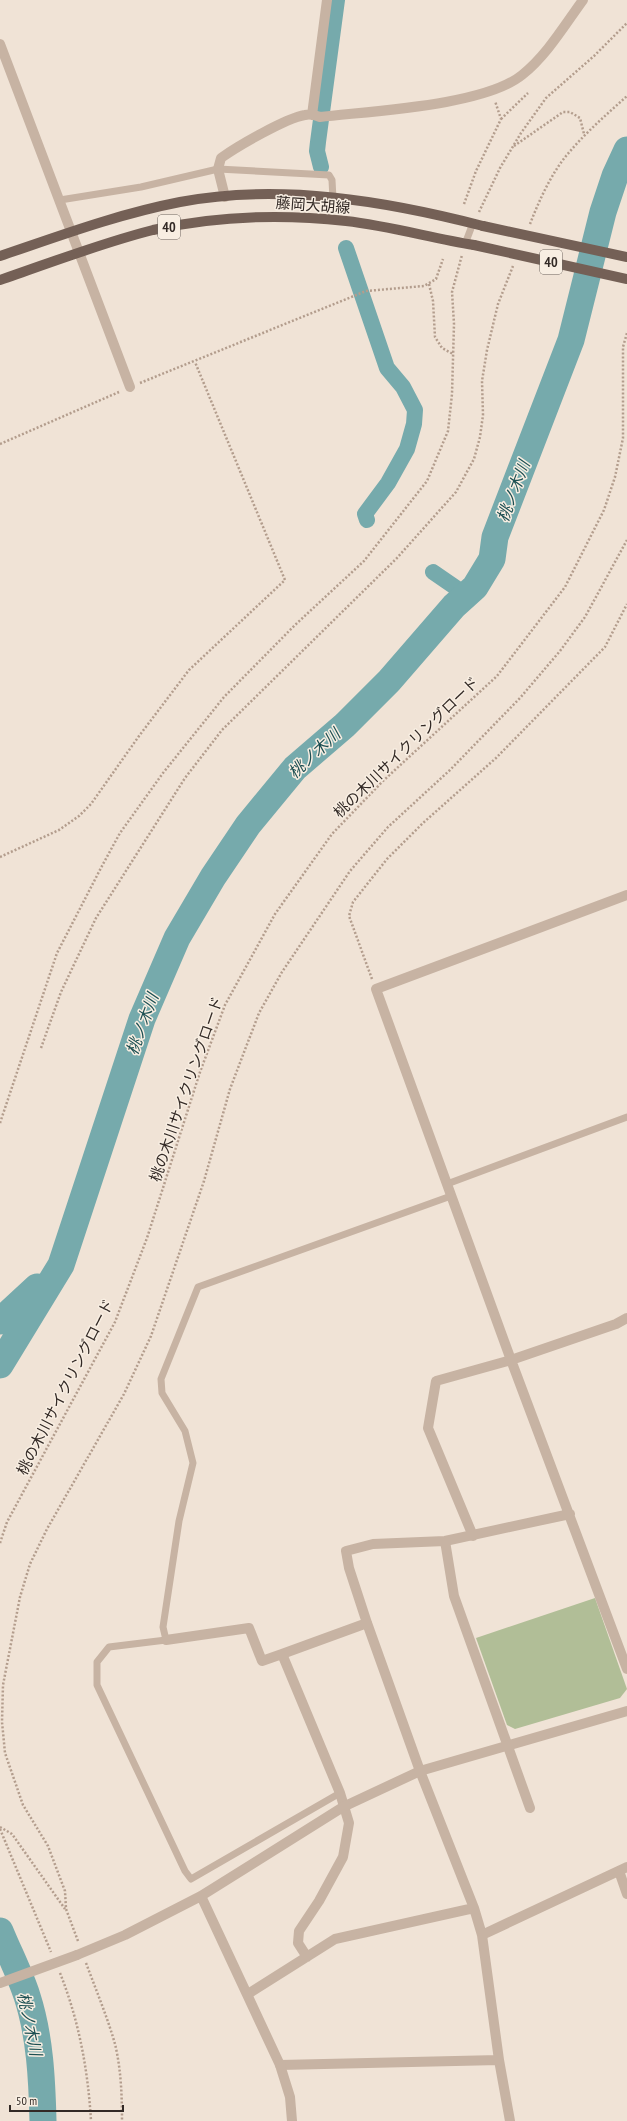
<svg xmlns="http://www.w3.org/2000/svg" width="627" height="2121" font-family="'PT Sans Narrow','Noto Sans JP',sans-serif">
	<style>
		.green { fill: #b1be97 }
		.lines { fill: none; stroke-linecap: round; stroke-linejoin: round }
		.canal { stroke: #76aaac; stroke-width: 16 }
		.river { stroke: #76aaac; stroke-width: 27 }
		.path { stroke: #b39d8d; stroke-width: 2.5; stroke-dasharray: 2 2; stroke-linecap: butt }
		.service { stroke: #c7b3a3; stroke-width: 7 }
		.minor { stroke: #c7b3a3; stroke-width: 10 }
		.tertiary { stroke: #c7b3a3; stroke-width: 10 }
		.primary { stroke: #746056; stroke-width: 10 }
		.tertiary-bridge { stroke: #c7b3a3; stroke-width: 10 }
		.primary-bridge { stroke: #746056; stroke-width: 10 }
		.labels { text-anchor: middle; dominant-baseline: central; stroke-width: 3; stroke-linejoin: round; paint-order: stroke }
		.shield { fill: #f8eee2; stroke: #6d645e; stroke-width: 1 }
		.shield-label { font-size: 14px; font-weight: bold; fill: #322925 }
		.street-label { font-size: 15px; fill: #322925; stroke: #f8eee2 }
		.water-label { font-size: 16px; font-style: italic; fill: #1c4f52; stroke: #f8eee2 }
	</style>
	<rect width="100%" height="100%" fill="#f0e3d6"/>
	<path class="green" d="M595,1598L627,1689L620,1698L515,1729L507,1725L476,1638Z"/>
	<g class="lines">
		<path class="canal" d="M321,167L317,151L318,142L337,0
			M346,248L387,368L403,387L415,410L414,424L407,449L388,483L365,514L367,520
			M433,572L465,594"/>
		<path class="river" d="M0,1321L37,1287
			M0,1365L61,1265L142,1019L177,938L213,877L248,825L295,768L345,725L389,681L454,606L475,587L492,559L495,537L571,340L603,212L615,176L627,150
			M0,1931C9,1953 20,1974 27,1996C40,2036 42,2080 43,2121"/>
		<path class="path" d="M501,119L528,93
			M514,146L563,112H570L580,118L584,134
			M464,204L476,171L501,119L495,101
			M479,212L500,168L521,133L546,98L594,56L627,23
			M530,224C539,201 550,176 566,156C584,134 606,115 627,96
			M429,284L433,301L435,337L442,348L453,354
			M140,383L366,291L424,286L436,279L443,259
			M0,444L119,392
			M0,857L59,830L79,816L91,804L139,736L189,670L285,580L195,362
			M372,979L349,916L353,902L387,859L423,823L496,758L605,647L627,604
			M41,1048L61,992L96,918L185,778L222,730L397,558L456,492L474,459L480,437L483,415L482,381L487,350L498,304L513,266
			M0,1123L57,953L103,864L120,833L163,773L224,697L295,625L364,561L427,481L448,431L452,394L454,324L452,292L462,255
			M0,1543L7,1522L115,1322L147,1238L200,1072L225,1005L275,914L332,834L383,781L497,676L565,587L604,510L615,477L623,438V347L627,333
			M0,1827L12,1834L65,1909
			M0,1829L51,1952
			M78,1941L66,1909L65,1891L48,1846L23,1805L5,1753L2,1722L3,1685L20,1597L30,1564L47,1529L124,1394L151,1336L204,1181L230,1089L259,1013L282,972L350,871L388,827L450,770L520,698L560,651L585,617L627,540
			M86,1963C96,1990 107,2016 115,2044C121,2069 122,2095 122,2121
			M60,1973C79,2021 88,2070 91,2121"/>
		<path class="service" d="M60,200L141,187L218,169L329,175L332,180L333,199
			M465,244L473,223
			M447,1184L627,1117
			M340,1793L191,1879L185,1871L97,1685V1662L109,1647L166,1640L163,1627L179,1521L193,1463L185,1431L162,1393L161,1379L198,1287L451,1196"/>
		<path class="minor" d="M0,44L130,387
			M312,115L327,0
			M225,197L218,169L221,158C238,146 286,118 305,115C310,114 315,115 320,117C370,111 484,106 522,75C547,55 564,26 583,0
			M627,895L376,989L511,1360L627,1669
			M473,1536L428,1428L436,1381L511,1360L616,1324L627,1318
			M445,1541L454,1596L530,1808
			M166,1640L249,1628L262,1661L282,1654L340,1793L349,1823L343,1857L319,1901L299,1931L298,1943L307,1957
			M282,1654L367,1623
			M619,1871L627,1894
			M482,1935L627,1867
			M248,1994L335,1939L474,1908
			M280,2065L499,2060
			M510,2121L499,2060L482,1935L474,1908L420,1771L367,1623L349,1568L346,1551L373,1544L445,1541L570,1514"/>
		<path class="tertiary" d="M201,1896L280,2065L290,2097L292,2121
			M77,1955L125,1935L201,1896L343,1807L420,1771L627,1711"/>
		<path class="primary" d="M0,256C59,236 118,214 180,202C280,183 386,201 483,226
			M0,280C50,263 101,243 153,230C216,216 282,214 346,221C390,226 431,238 474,245"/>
		<path class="tertiary-bridge" d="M0,1983L77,1955"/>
		<path class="primary-bridge" d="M483,226L627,257
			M474,245L627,279"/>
	</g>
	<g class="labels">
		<g class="shield">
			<rect x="158" y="215" width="22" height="24" rx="3"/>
			<rect x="540" y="250" width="22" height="24" rx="3"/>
		</g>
		<g class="shield-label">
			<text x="169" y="227">40</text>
			<text x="551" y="262">40</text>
		</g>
		<g class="street-label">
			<text transform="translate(313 205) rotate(4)">藤岡大胡線</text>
			<text transform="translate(406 747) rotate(-44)">桃の木川サイクリングロード</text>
			<text transform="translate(186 1089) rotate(-71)">桃の木川サイクリングロード</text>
			<text transform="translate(65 1387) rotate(-63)">桃の木川サイクリングロード</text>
		</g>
		<g class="water-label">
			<text transform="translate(513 491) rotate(-69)">桃ノ木川</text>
			<text transform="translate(314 753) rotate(-43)">桃ノ木川</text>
			<text transform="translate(142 1024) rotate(-70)">桃ノ木川</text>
			<text transform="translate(30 2024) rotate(78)">桃ノ木川</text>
		</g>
	</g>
	<path d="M10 2105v6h113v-6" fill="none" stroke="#322925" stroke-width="2"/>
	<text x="16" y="2105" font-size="12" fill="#322925" stroke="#f8eee2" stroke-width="3" paint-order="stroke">50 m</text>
</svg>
